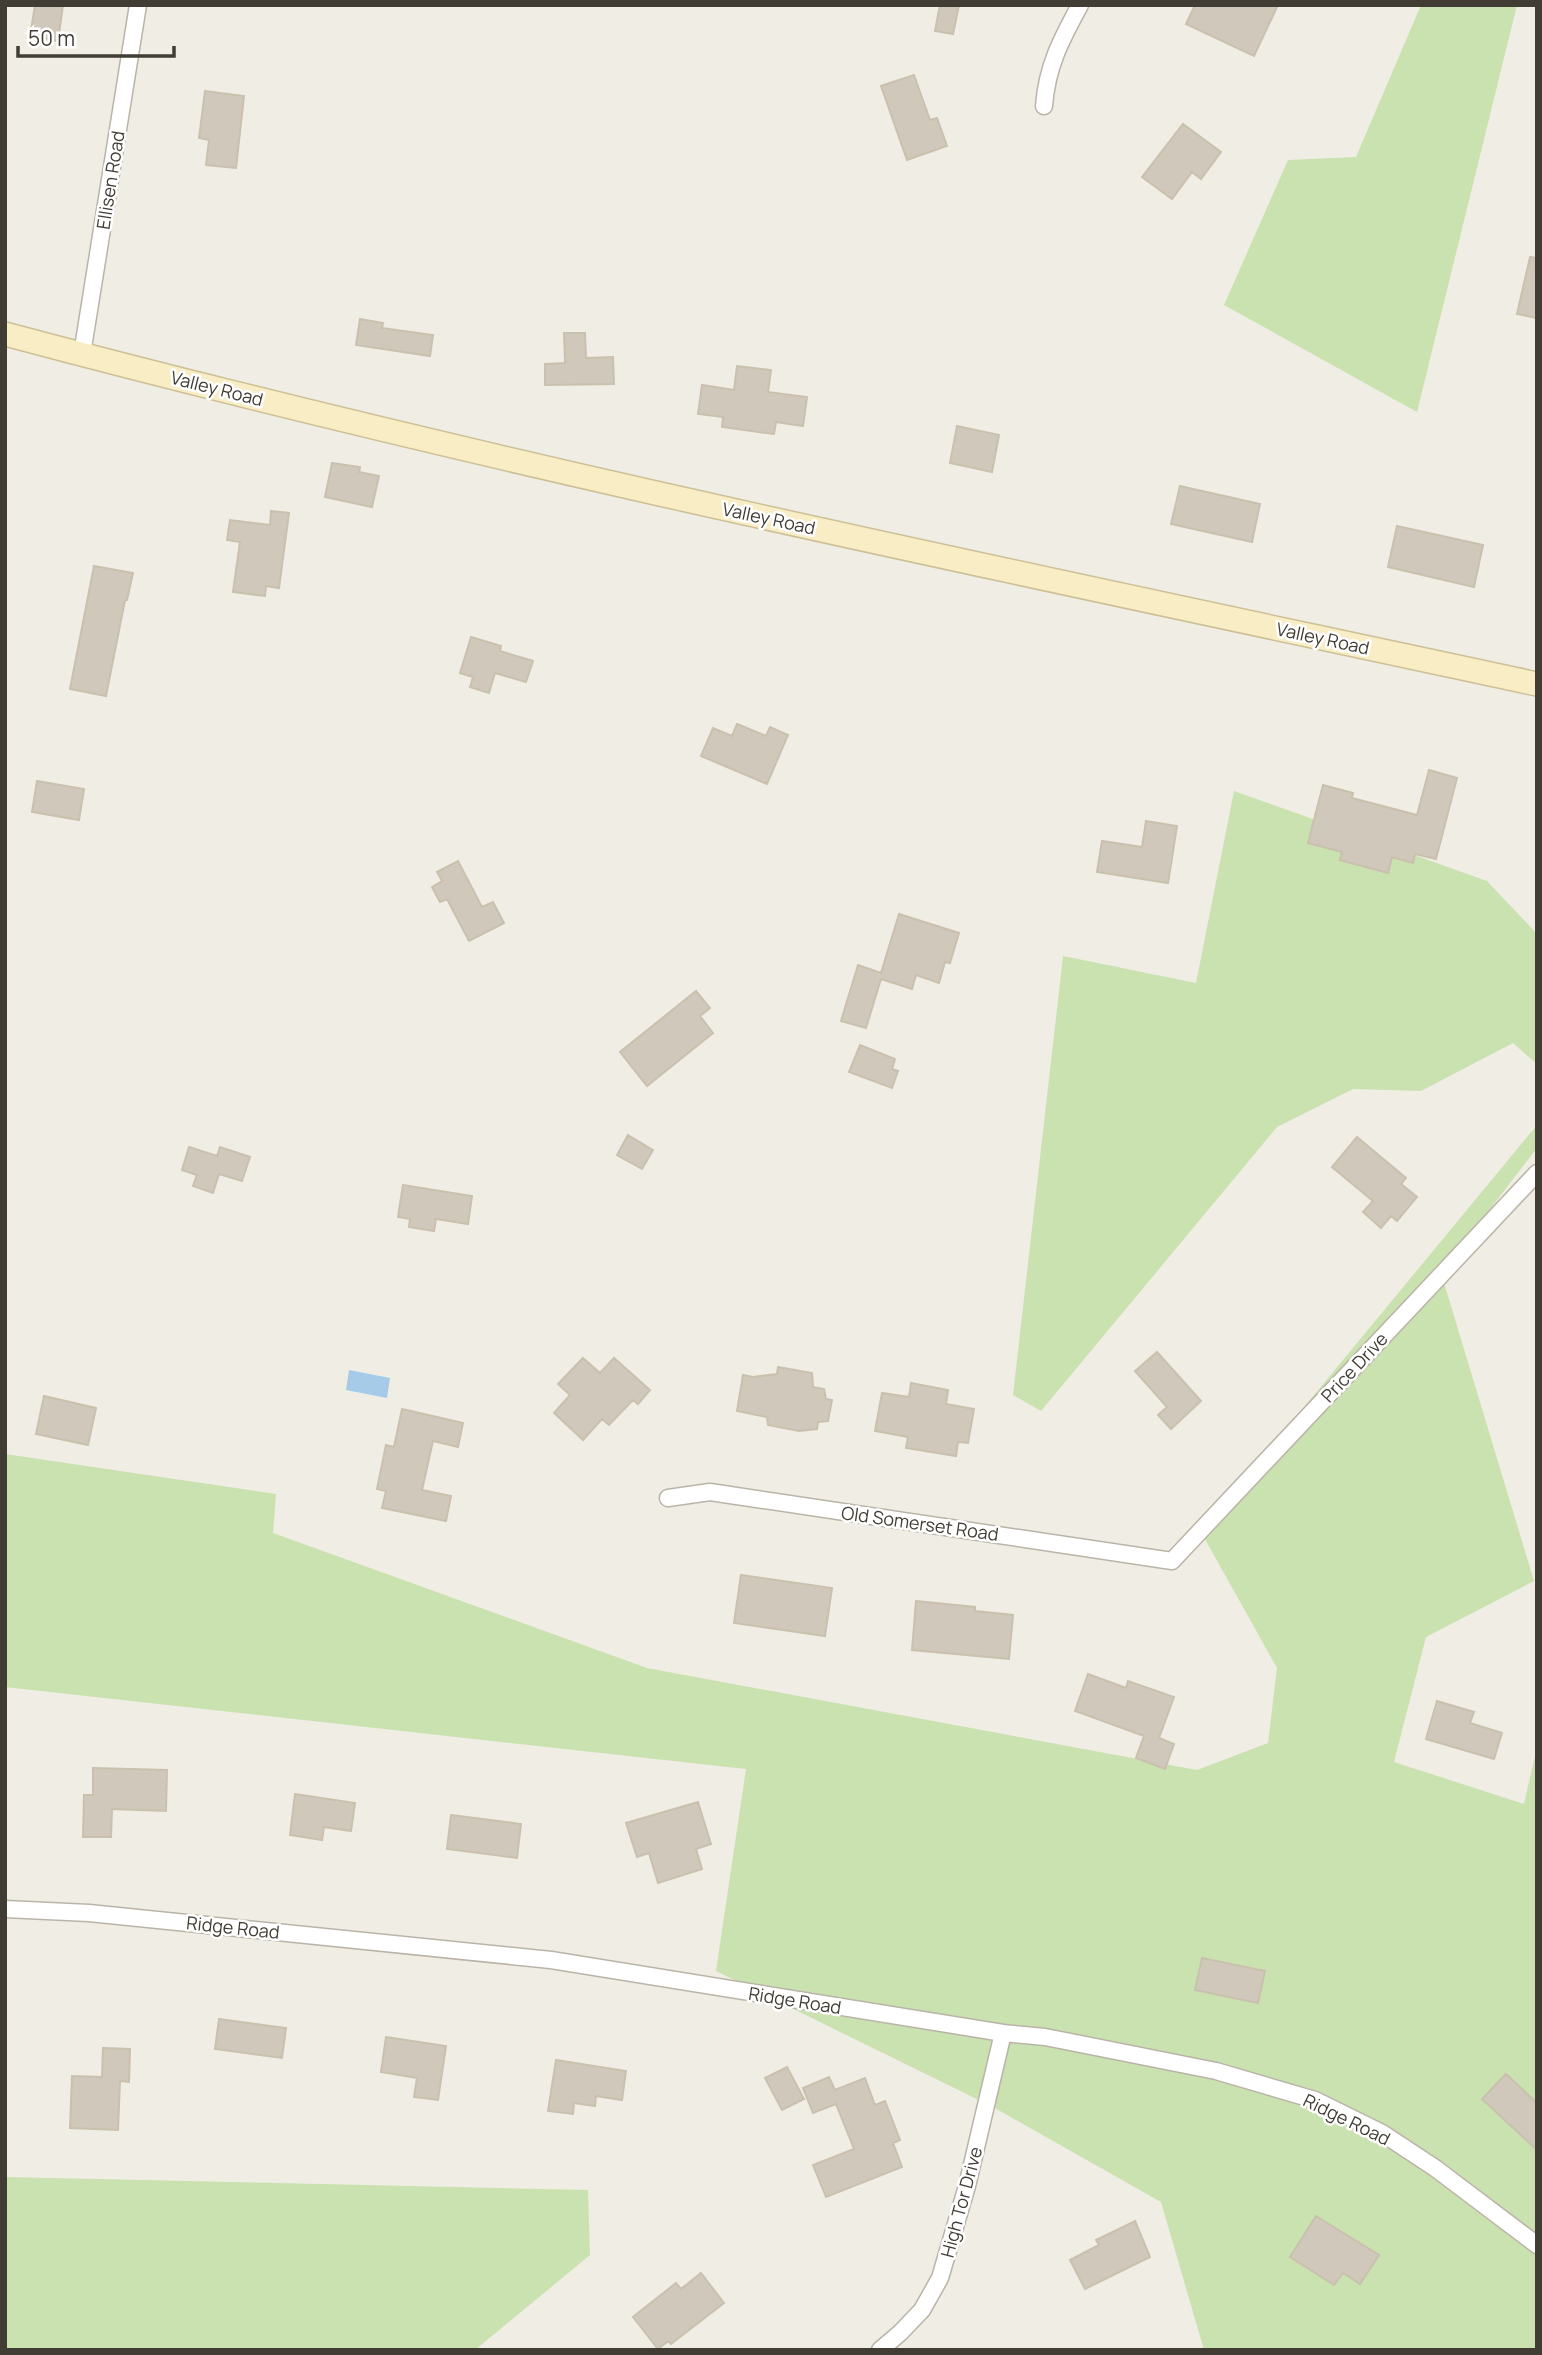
<svg xmlns="http://www.w3.org/2000/svg" width="1542" height="2355" font-family="Manrope,sans-serif">
	<style>
		.green { fill: #cae1b0 }
		.water { fill: #a5cbe8 }
		.building { fill: #d0c8ba; stroke: #cac0ae; stroke-width: 2 }
		.lines { fill: none; stroke-linecap: round; stroke-linejoin: round }
		.street-casing { stroke: #bab4a8; stroke-width: 19 }
		.secondary-casing { stroke: #ccc097; stroke-width: 26 }
		.street { stroke: #fff; stroke-width: 16 }
		.secondary { stroke: #f9edc5; stroke-width: 23 }
		.labels { text-anchor: middle; dominant-baseline: central; stroke-width: 5; stroke-linejoin: round; paint-order: stroke }
		.street-label { font-size: 18px; fill: #413d34; stroke: #fff }
	</style>
	<rect width="100%" height="100%" fill="#f0ede4"/>
	<path class="green" d="M1421,5H1517L1417,412L1224,305L1288,160L1356,157Z
		M1234,791L1487,881L1537,934V1064L1513,1043L1421,1091L1353,1089L1277,1127L1041,1411L1013,1395L1063,956L1196,983Z
		M1537,1125V1148L1441,1273L1534,1581L1426,1637L1394,1762L1524,1804L1537,1747V2350H1204L1161,2202L993,2107L716,1971L746,1769L5,1687V1454L276,1494L273,1533L647,1668L1197,1770L1268,1743L1277,1668L1201,1532Z
		M5,2177L588,2190L590,2255L475,2350H5Z"/>
	<path class="water" d="M349,1370L390,1378L387,1398L346,1390Z"/>
	<path class="building" d="M35,5H63L58,41L30,37Z
		M940,5H959L953,34L935,31Z
		M1195,5H1278L1254,56L1186,24Z
		M914,75L930,120L937,118L947,146L907,160L881,86Z
		M205,91L244,96L236,168L206,165L209,140L199,138Z
		M1183,124L1221,152L1201,179L1192,172L1172,199L1142,177Z
		M1530,257L1537,258V318L1517,314Z
		M360,319L383,323L382,328L433,335L430,356L356,345Z
		M564,333H585L586,358L613,357L614,384L545,385V364L565,363Z
		M737,366L771,370L768,392L807,397L803,426L776,422L774,434L722,427L723,417L698,414L702,385L734,390Z
		M957,426L999,435L992,472L950,463Z
		M332,463L360,467L359,472L379,476L372,507L325,497Z
		M1180,486L1260,504L1252,542L1171,524Z
		M271,511L289,513L279,588L266,586L265,596L233,592L240,542L227,540L230,520L270,525Z
		M1397,526L1483,545L1474,587L1388,567Z
		M94,566L133,573L127,600H125L106,696L70,689Z
		M471,637L501,646L500,651L533,661L526,682L495,673L489,693L470,687L473,677L460,673Z
		M737,724L766,736L770,727L788,735L767,784L701,756L713,728L732,736Z
		M1429,770L1457,778L1436,859L1415,854L1413,863L1392,857L1388,873L1340,860L1342,852L1308,843L1323,785L1353,793L1352,798L1417,815Z
		M37,781L84,789L79,820L32,812Z
		M1146,821L1177,826L1168,883L1097,872L1102,841L1142,847Z
		M458,861L482,907L493,902L504,923L469,941L447,899L440,902L432,887L442,881L437,872Z
		M899,914L959,933L950,963L945,962L939,983L916,975L912,989L881,979L866,1028L841,1021L858,965L881,973Z
		M696,991L710,1008L700,1016L713,1033L647,1086L620,1052Z
		M860,1045L895,1059L892,1069L898,1071L892,1088L849,1072Z
		M628,1135L653,1150L642,1169L617,1155Z
		M1357,1137L1406,1178L1401,1184L1417,1197L1397,1221L1391,1216L1381,1228L1363,1212L1373,1201L1332,1167Z
		M189,1147L217,1156L220,1147L250,1157L242,1181L219,1174L213,1193L193,1186L197,1175L182,1170Z
		M403,1185L472,1196L468,1224L436,1219L434,1231L409,1227L410,1219L398,1217Z
		M1157,1352L1201,1401L1171,1429L1158,1415L1167,1407L1135,1371Z
		M583,1358L600,1373L614,1358L650,1390L638,1404L633,1400L609,1425L602,1419L583,1440L554,1413L570,1395L558,1384Z
		M778,1367L812,1373L813,1387L824,1389L826,1399L832,1400L828,1421L818,1422L817,1429L799,1431L768,1425L767,1417L737,1411L743,1375L753,1377L777,1374Z
		M911,1383L948,1390L946,1404L974,1409L968,1443L958,1442L956,1456L906,1448L908,1437L875,1431L882,1393L909,1397Z
		M44,1396L96,1408L88,1445L36,1434Z
		M402,1409L463,1423L458,1447L433,1441L422,1490L451,1496L446,1521L382,1508L386,1491L377,1489L386,1445L394,1447Z
		M741,1575L832,1588L825,1636L734,1623Z
		M916,1601L975,1607V1611L1013,1615L1009,1659L912,1650Z
		M1088,1674L1126,1688L1128,1681L1174,1697L1159,1738L1174,1744L1165,1769L1136,1758L1144,1736L1075,1711Z
		M1437,1701L1474,1712L1470,1723L1502,1733L1494,1759L1426,1739Z
		M93,1768L167,1770L166,1811L112,1809L111,1837H83L84,1795H93Z
		M295,1794L355,1803L351,1831L324,1827L322,1840L290,1835Z
		M698,1802L711,1844L696,1849L702,1869L658,1883L649,1853L637,1857L626,1823Z
		M451,1815L521,1824L517,1858L447,1849Z
		M1202,1958L1265,1971L1258,2003L1195,1990Z
		M219,2019L286,2028L282,2058L215,2049Z
		M386,2037L446,2046L438,2100L414,2097L417,2078L381,2072Z
		M103,2048L130,2049L129,2082L120,2081L118,2130L70,2128L72,2076L102,2077Z
		M556,2060L626,2071L622,2100L596,2096L595,2106L574,2103L573,2114L548,2111Z
		M787,2067L804,2099L782,2110L765,2078Z
		M1506,2074L1537,2103V2150L1482,2099Z
		M829,2077L835,2090L865,2078L875,2105L885,2101L900,2140L893,2143L902,2167L826,2197L813,2165L854,2149L836,2104L813,2113L803,2088Z
		M1316,2216L1379,2255L1360,2284L1343,2273L1334,2285L1290,2257Z
		M1135,2221L1150,2257L1085,2289L1070,2260L1099,2245L1096,2240Z
		M701,2273L724,2303L671,2344L668,2341L658,2349L633,2317L676,2283L681,2289Z"/>
	<g class="lines">
		<defs>
			<path id="street" d="M1044,106C1047,66 1061,40 1080,5
				M82,354L138,5
				M668,1498L710,1492L1172,1561L1537,1173
				M5,1909L89,1913L551,1960L1003,2033L1045,2037L1216,2071L1315,2100L1382,2133L1435,2168L1537,2245
				M880,2350L900,2333L922,2310L940,2278L967,2186L1003,2033"/>
			<path id="secondary" d="M5,334C511,469 1025,574 1537,684"/>
		</defs>
		<use href="#street" class="street-casing"/>
		<use href="#secondary" class="secondary-casing"/>
		<use href="#street" class="street"/>
		<use href="#secondary" class="secondary"/>
	</g>
	<g class="labels">
		<g class="street-label">
			<text transform="translate(110 180) rotate(-81)">Ellisen Road</text>
			<text transform="translate(217 388) rotate(14)">Valley Road</text>
			<text transform="translate(769 518) rotate(12)">Valley Road</text>
			<text transform="translate(1323 638) rotate(12)">Valley Road</text>
			<text transform="translate(1354 1367) rotate(-47)">Price Drive</text>
			<text transform="translate(920 1523) rotate(8)">Old Somerset Road</text>
			<text transform="translate(233 1927) rotate(6)">Ridge Road</text>
			<text transform="translate(795 2000) rotate(9)">Ridge Road</text>
			<text transform="translate(1347 2119) rotate(26)">Ridge Road</text>
			<text transform="translate(961 2202) rotate(-75)">High Tor Drive</text>
		</g>
	</g>
	<rect width="1542" height="2355" fill="none" stroke="#413d34" stroke-width="14"/>
	<path d="M18 46v10h156v-10" fill="none" stroke="#413d34" stroke-width="3.5"/>
	<text x="28" y="46" font-size="21" fill="#413d34" stroke="#ffffff" stroke-width="5" paint-order="stroke">50 m</text>
</svg>
